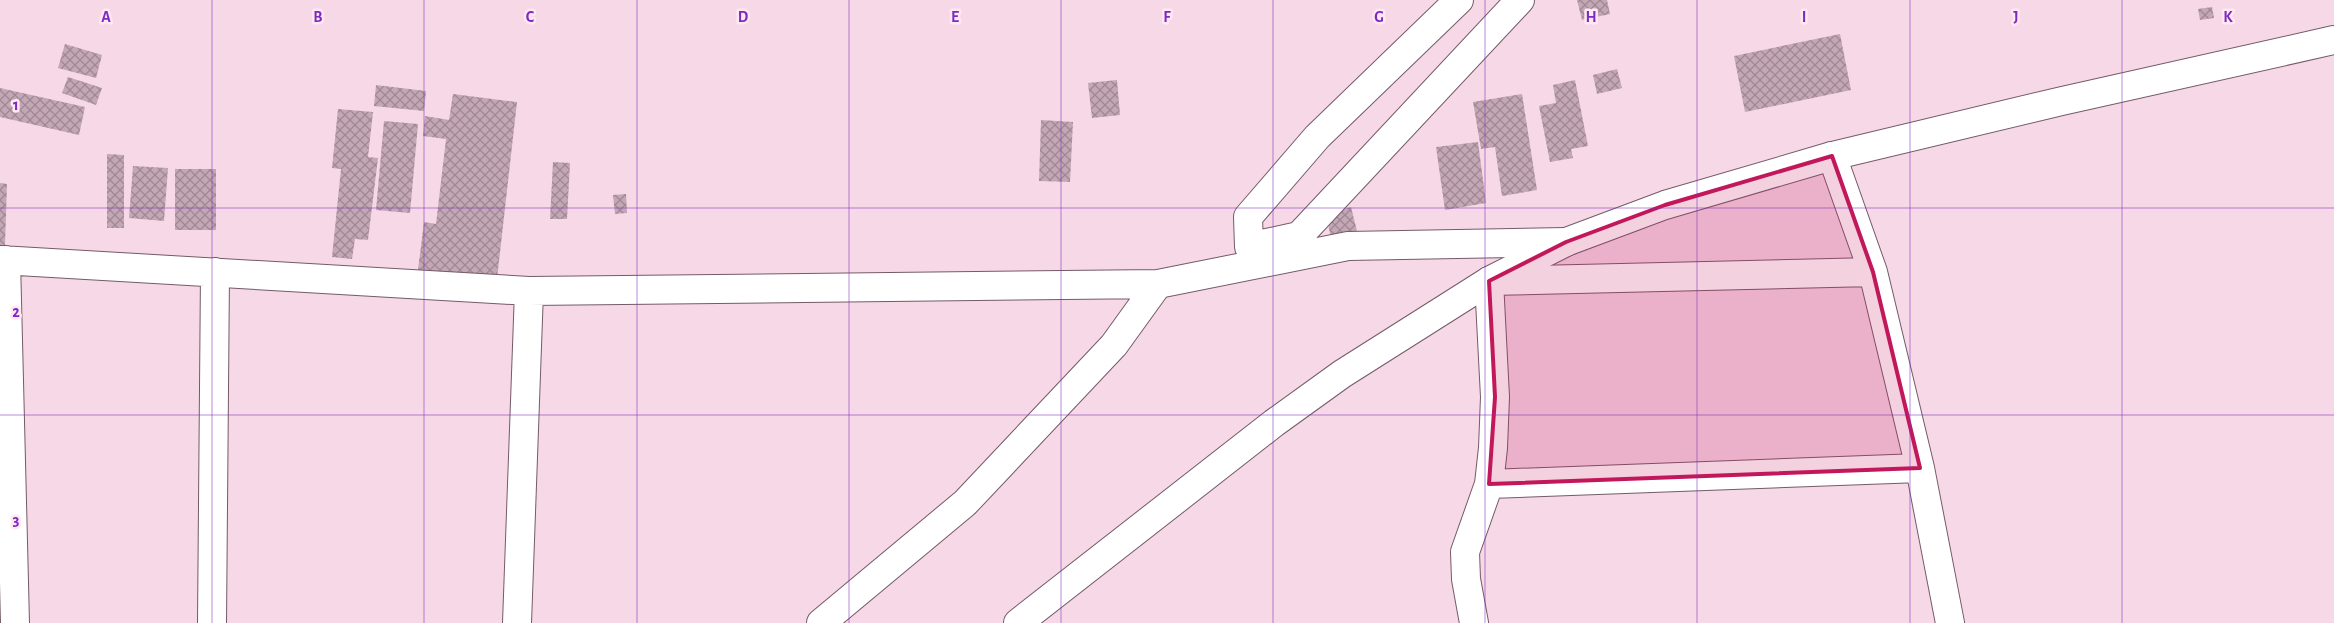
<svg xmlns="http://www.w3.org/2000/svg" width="2334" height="623" font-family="'Alegreya Sans',sans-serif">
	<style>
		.building { fill: url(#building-cross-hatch) }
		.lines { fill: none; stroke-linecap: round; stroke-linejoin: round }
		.minor-casing { stroke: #745b68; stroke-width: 30 }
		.secondary-casing { stroke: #745b68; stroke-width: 30 }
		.minor { stroke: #fff; stroke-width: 28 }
		.secondary { stroke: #fff; stroke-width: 28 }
		.marked { fill: #c2185b; fill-opacity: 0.2; stroke: #c2185b; stroke-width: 4; stroke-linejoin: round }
		.grid { fill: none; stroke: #7b2cbf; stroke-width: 1; stroke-opacity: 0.55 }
		.grid-label { font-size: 16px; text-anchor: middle; font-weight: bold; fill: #7b2cbf; stroke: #ffe7f3; stroke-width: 5; stroke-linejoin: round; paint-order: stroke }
	</style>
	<defs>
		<pattern id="building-cross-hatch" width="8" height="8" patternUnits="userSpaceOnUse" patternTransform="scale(1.25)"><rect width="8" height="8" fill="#c4a7b5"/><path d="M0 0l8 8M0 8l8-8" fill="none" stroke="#9f8893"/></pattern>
	</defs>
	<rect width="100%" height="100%" fill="#f6d8e7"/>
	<path class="building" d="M1577,0H1607L1610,14L1582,20Z
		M2212,7L2214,18L2200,20L2198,9Z
		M1840,34L1851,90L1745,112L1734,56Z
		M65,44L102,55L96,78L58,68Z
		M1617,69L1622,88L1597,94L1593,75Z
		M68,77L102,88L96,105L62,93Z
		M1117,80L1120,115L1092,118L1088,83Z
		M1575,80L1588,146L1571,149L1573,158L1550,162L1539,106L1556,103L1553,85Z
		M376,85L426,91L424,111L374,106Z
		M0,88L85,107L79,135L0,117Z
		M453,94L517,102L497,279L418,270L424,222L436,224L446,139L423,136L425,116L449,120Z
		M1522,94L1537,190L1502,196L1495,147L1481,149L1473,102Z
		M338,109L373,112L368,157L378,158L368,240L355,239L352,259L332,257L341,169L332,168Z
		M1041,120L1073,122L1070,182L1039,181Z
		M384,121L418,124L410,213L376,210Z
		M1478,142L1486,203L1445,210L1436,147Z
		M107,154L124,155V228H107Z
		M553,162L570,163L567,219H550Z
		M133,166L168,168L164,221L129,218Z
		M175,169H216V230H175Z
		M0,183L7,184L5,245H0Z
		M626,194L627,213L615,214L613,195Z
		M1351,207L1357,231L1331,238L1326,214Z"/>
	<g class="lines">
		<defs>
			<path id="minor" d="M1832,156L1873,272L1920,468L1950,623
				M1262,244L1299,236L1520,0
				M1249,247L1248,217L1317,137L1459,0
				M0,260L529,291L1158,284L1348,246L1566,242
				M6,260L15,623
				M1489,484L1920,468
				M212,623L215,272
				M517,623L529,291
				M821,623L965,503L1114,345L1158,284
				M1474,623L1466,579L1465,552L1489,484L1493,448L1495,397L1489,281L1873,272"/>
			<path id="secondary" d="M1018,623L1274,423L1342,374L1489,281L1566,242L1665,205L1832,156L2062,101L2334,40"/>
		</defs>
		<use href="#minor" class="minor-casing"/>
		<use href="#secondary" class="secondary-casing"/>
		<use href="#minor" class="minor"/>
		<use href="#secondary" class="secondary"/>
	</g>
	<path class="marked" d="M1832,156L1873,272L1920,468L1489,484L1495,397L1489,281L1566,242L1665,205Z"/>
	<path class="grid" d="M212,0V623M424,0V623M637,0V623M849,0V623M1061,0V623M1273,0V623M1485,0V623M1697,0V623M1910,0V623M2122,0V623M0,208H2334M0,415H2334"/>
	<g class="grid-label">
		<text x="106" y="22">A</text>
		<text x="318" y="22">B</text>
		<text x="530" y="22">C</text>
		<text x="743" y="22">D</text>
		<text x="955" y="22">E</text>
		<text x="1167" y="22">F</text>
		<text x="1379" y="22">G</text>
		<text x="1591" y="22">H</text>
		<text x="1804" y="22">I</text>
		<text x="2016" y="22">J</text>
		<text x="2228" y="22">K</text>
		<text x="16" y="110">1</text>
		<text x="16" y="317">2</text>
		<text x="16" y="525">3</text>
	</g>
</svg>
